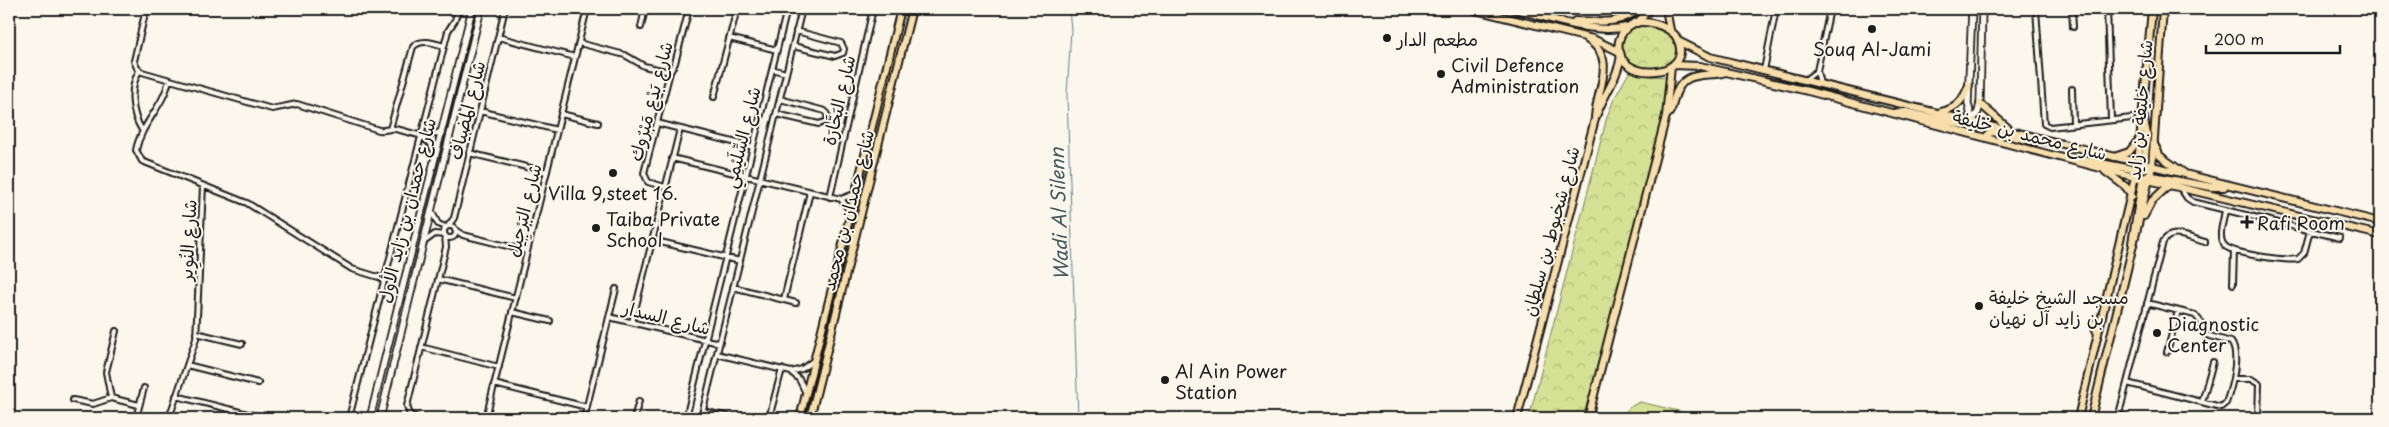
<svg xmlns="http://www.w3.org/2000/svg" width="2389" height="427" font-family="'Playpen Sans','Playpen Sans Arabic',sans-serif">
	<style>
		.park { fill: url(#park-crowns); stroke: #787e58 }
		.pitch { fill: #d5e194; stroke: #787e58 }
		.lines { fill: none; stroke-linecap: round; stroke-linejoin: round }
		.stream { stroke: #578292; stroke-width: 1 }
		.minor-casing { stroke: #1c1c1c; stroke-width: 8 }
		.secondary-casing { stroke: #1c1c1c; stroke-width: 9 }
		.primary-casing { stroke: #1c1c1c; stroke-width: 10 }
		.trunk-casing { stroke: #1c1c1c; stroke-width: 10 }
		.minor { stroke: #fbf7ec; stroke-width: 4 }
		.secondary { stroke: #fbf7ec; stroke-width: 5.5 }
		.primary { stroke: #f8deab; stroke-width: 6 }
		.trunk { stroke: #f8deab; stroke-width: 6 }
		.poi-dot { fill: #1c1c1c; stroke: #fbf7ec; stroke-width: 2 }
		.labels { text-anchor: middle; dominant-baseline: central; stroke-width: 4; stroke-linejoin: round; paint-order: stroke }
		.poi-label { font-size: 18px; fill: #1c1c1c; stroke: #fbf7ec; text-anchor: start }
		.street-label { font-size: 18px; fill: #1c1c1c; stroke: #fbf7ec }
		.water-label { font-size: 19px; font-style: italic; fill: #3f5861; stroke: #fbf7ec }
	</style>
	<defs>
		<pattern id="park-crowns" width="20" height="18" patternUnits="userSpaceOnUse" patternTransform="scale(1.25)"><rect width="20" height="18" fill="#d5e194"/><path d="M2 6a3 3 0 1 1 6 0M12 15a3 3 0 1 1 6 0" fill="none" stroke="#b6c07f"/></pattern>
	</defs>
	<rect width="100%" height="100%" fill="#fbf7ec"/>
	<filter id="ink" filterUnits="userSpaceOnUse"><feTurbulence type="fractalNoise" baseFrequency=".02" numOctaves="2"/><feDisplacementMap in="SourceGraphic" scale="10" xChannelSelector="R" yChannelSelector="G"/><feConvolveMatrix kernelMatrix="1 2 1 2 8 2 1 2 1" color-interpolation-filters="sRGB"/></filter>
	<g filter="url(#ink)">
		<path class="park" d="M1637,26L1658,28L1673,36L1677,52L1669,66C1651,69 1638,69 1624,57C1620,43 1623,31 1637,26Z
			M1631,69L1650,76L1669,77L1668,102L1586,418C1565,418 1548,409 1529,418L1607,117L1614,99Z"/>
		<path class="pitch" d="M1640,402L1708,418H1621L1630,407Z"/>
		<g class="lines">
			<path class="stream" d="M1069,9L1071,30L1067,95L1078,418"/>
			<defs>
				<path id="minor" d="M146,9L134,61L137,68L142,72L272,109L297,104L379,130C385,131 390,128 395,129C413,132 424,141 441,131
					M2036,9L2044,124L2050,127L2132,118
					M2072,9L2073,27
					M2107,9L2111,119
					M641,27L645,9
					M498,37L575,57
					M729,38L777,50
					M579,43L625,55L644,66L670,72
					M793,46L835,56L843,53L844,49L841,43L796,31
					M772,69L786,73
					M1764,70L1775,14L1778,9
					M139,71C129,88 131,113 142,130
					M169,80C164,106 141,124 136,150L142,161L247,203L352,269L385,279
					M1805,80L1817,71
					M1820,84L1817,71L1830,9
					M2072,89L2073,123
					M714,97L737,9
					M480,111L557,130
					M561,114L598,123
					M776,114L819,124L827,121L828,117L825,111L780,99
					M657,123L753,147
					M390,129L413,47C421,38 434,43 444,46
					M423,137L430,144L436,154
					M469,153L547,172
					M672,158L841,199L854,194
					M665,187L648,182L644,173L670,72L675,63L689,9
					M2181,189L2187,198L2193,202L2340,238
					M830,197L873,9
					M841,199L850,211
					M2225,210C2224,220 2217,237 2224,245C2231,254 2286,261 2298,259L2304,253L2310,231
					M432,212L438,224L446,227
					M444 232a6 6 0 1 1 12 0a6 6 0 1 1-12 0Z
					M448,226L454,218L505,9
					M455,230L463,235L527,251
					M652,240L740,261
					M424,242L435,234L444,235
					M438,279L516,298
					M2233,284L2234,251
					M733,287L796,303
					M784,299L810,192
					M512,312L550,321
					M609,317L719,343
					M632,322L680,129
					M196,333L242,344
					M421,347L499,367
					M2167,352L2178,311
					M717,354L791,372L802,369L814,360
					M187,365L258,383
					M791,372L799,379L805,391
					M2234,379H2251L2259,384L2258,418
					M2127,383L2221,407L2226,403C2231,389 2241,355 2231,342L2203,334L2200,321L2195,315L2147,303
					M494,384L587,407
					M176,396L265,418
					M111,398L106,372L116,331
					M73,400L93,404L111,398L139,405
					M2202,402L2213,362
					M703,411L732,418
					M136,418L144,388
					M169,418L196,339L203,186
					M349,418L448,31L455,20L458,9
					M418,418L410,415L407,406L446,247L445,235
					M486,418L587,9
					M584,418L616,289
					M634,418L639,401
					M686,418L787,9
					M701,418L802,9
					M769,418L782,369
					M2118,418L2163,242C2172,227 2192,239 2205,242
					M2379,418L2380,415"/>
				<path id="secondary" d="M1972,9L1968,103L1972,121L1978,112L1980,104L1982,9
					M370,418L472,9
					M380,418L481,9"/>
				<path id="primary" d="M1666,9L1670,30
					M1637,23L1650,9
					M2138,164L2152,9
					M2152,167L2163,9
					M800,418L901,9
					M810,418L912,9
					M1517,418L1595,119C1602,97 1618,79 1621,55
					M1588,418L1666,116L1671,67"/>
				<path id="trunk" d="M1471,9L1593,39L1620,52
					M1514,9C1549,17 1591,35 1627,27
					M1575,21C1598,21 1619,26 1638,9
					M1634,23C1648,20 1665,25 1675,35C1702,80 1611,85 1619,41C1621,33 1626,27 1634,23Z
					M1588,40C1619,59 1595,92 1595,119
					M1678,41L1710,57L2380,222
					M1673,65L1700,66L1808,91L2127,175L2380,235
					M1980,104L2008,128
					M1941,112C1957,108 1963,101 1969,85
					M1892,113L1906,112L1963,125L1969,124L1972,121
					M2143,115L2147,134L2144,168
					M1666,116C1672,111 1672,106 1674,99C1682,70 1701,77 1723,73
					M1986,138L1989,133L1993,132L2032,141H2044
					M2154,144L2160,156L2184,173
					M2070,157L2137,170L2150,167
					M2114,157L2129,152L2141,137
					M2105,171L2126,187L2132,196
					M2148,175L2211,187H2224
					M2144,216L2152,201L2169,185
					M2132,243L2143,177
					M2093,323L2098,334
					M2078,418L2138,164
					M2091,418L2152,167"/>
			</defs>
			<use href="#minor" class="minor-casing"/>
			<use href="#secondary" class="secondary-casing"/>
			<use href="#primary" class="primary-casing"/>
			<use href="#trunk" class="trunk-casing"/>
			<use href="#minor" class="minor"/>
			<use href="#secondary" class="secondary"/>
			<use href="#primary" class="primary"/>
			<use href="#trunk" class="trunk"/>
		</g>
	</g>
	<g class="poi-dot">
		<circle cx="1872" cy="29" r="5"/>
		<circle cx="1387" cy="38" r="5"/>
		<circle cx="1441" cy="74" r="5"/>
		<circle cx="613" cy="173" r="5"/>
		<path d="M2244.5 214.5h5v5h5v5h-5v5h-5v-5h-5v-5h5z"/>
		<circle cx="596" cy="228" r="5"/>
		<circle cx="1979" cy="306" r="5"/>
		<circle cx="2157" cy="333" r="5"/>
		<circle cx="1165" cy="380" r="5"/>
	</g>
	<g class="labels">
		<g class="poi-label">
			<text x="1397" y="38">مطعم الدار</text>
			<text x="1872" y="48" text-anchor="middle">Souq Al-Jami</text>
			<text x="1451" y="64">Civil Defence<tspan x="1451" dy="21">Administration</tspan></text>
			<text x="613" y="192" text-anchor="middle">Villa 9,steet 16.</text>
			<text x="606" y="218">Taiba Private<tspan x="606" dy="21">School</tspan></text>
			<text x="2257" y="222">Rafi Room</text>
			<text x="1989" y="296">مسجد الشيخ خليفة<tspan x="1989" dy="21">بن زايد آل نهيان</tspan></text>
			<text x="2167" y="323">Diagnostic<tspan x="2167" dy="21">Center</tspan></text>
			<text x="1175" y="370">Al Ain Power<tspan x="1175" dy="21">Station</tspan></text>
		</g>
		<g class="street-label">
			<text transform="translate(838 100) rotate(-77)">شارع البَحَّارَة</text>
			<text transform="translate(650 101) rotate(-75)">شارع بَدْع مَبْرُوك</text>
			<text transform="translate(466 110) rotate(-76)">شارع المضياف</text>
			<text transform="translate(2139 110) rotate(-85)">شارع خليفة بن زايد</text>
			<text transform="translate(2030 134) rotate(14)">شارع محمد بن خليفة</text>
			<text transform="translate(741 137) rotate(-76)">شارع السِّلَيْمِي</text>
			<text transform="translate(406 210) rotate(-76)">شارع حمدان بن زايد الأول</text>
			<text transform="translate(523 210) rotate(-76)">شارع البَرْجِيل</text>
			<text transform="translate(847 210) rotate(-76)">شارع حمدان بن محمد</text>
			<text transform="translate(1550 231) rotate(-75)">شارع شخبوط بن سلطان</text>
			<text transform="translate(187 240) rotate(-87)">شارع النُوِير</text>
			<text transform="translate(667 317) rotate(14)">شارع السدار</text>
		</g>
		<g class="water-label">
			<text transform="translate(1058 214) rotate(-92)">Wadi Al Silenn</text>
		</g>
	</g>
	<rect width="2389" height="427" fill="none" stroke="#fbf7ec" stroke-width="30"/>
	<rect x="15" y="15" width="2359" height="397" fill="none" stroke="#1c1c1c" stroke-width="2" filter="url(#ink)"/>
	<path d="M2206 45v8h134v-8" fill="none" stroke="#1c1c1c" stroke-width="2.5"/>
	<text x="2214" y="45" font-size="15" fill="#1c1c1c" stroke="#fbf7ec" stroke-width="4" paint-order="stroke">200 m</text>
</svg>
